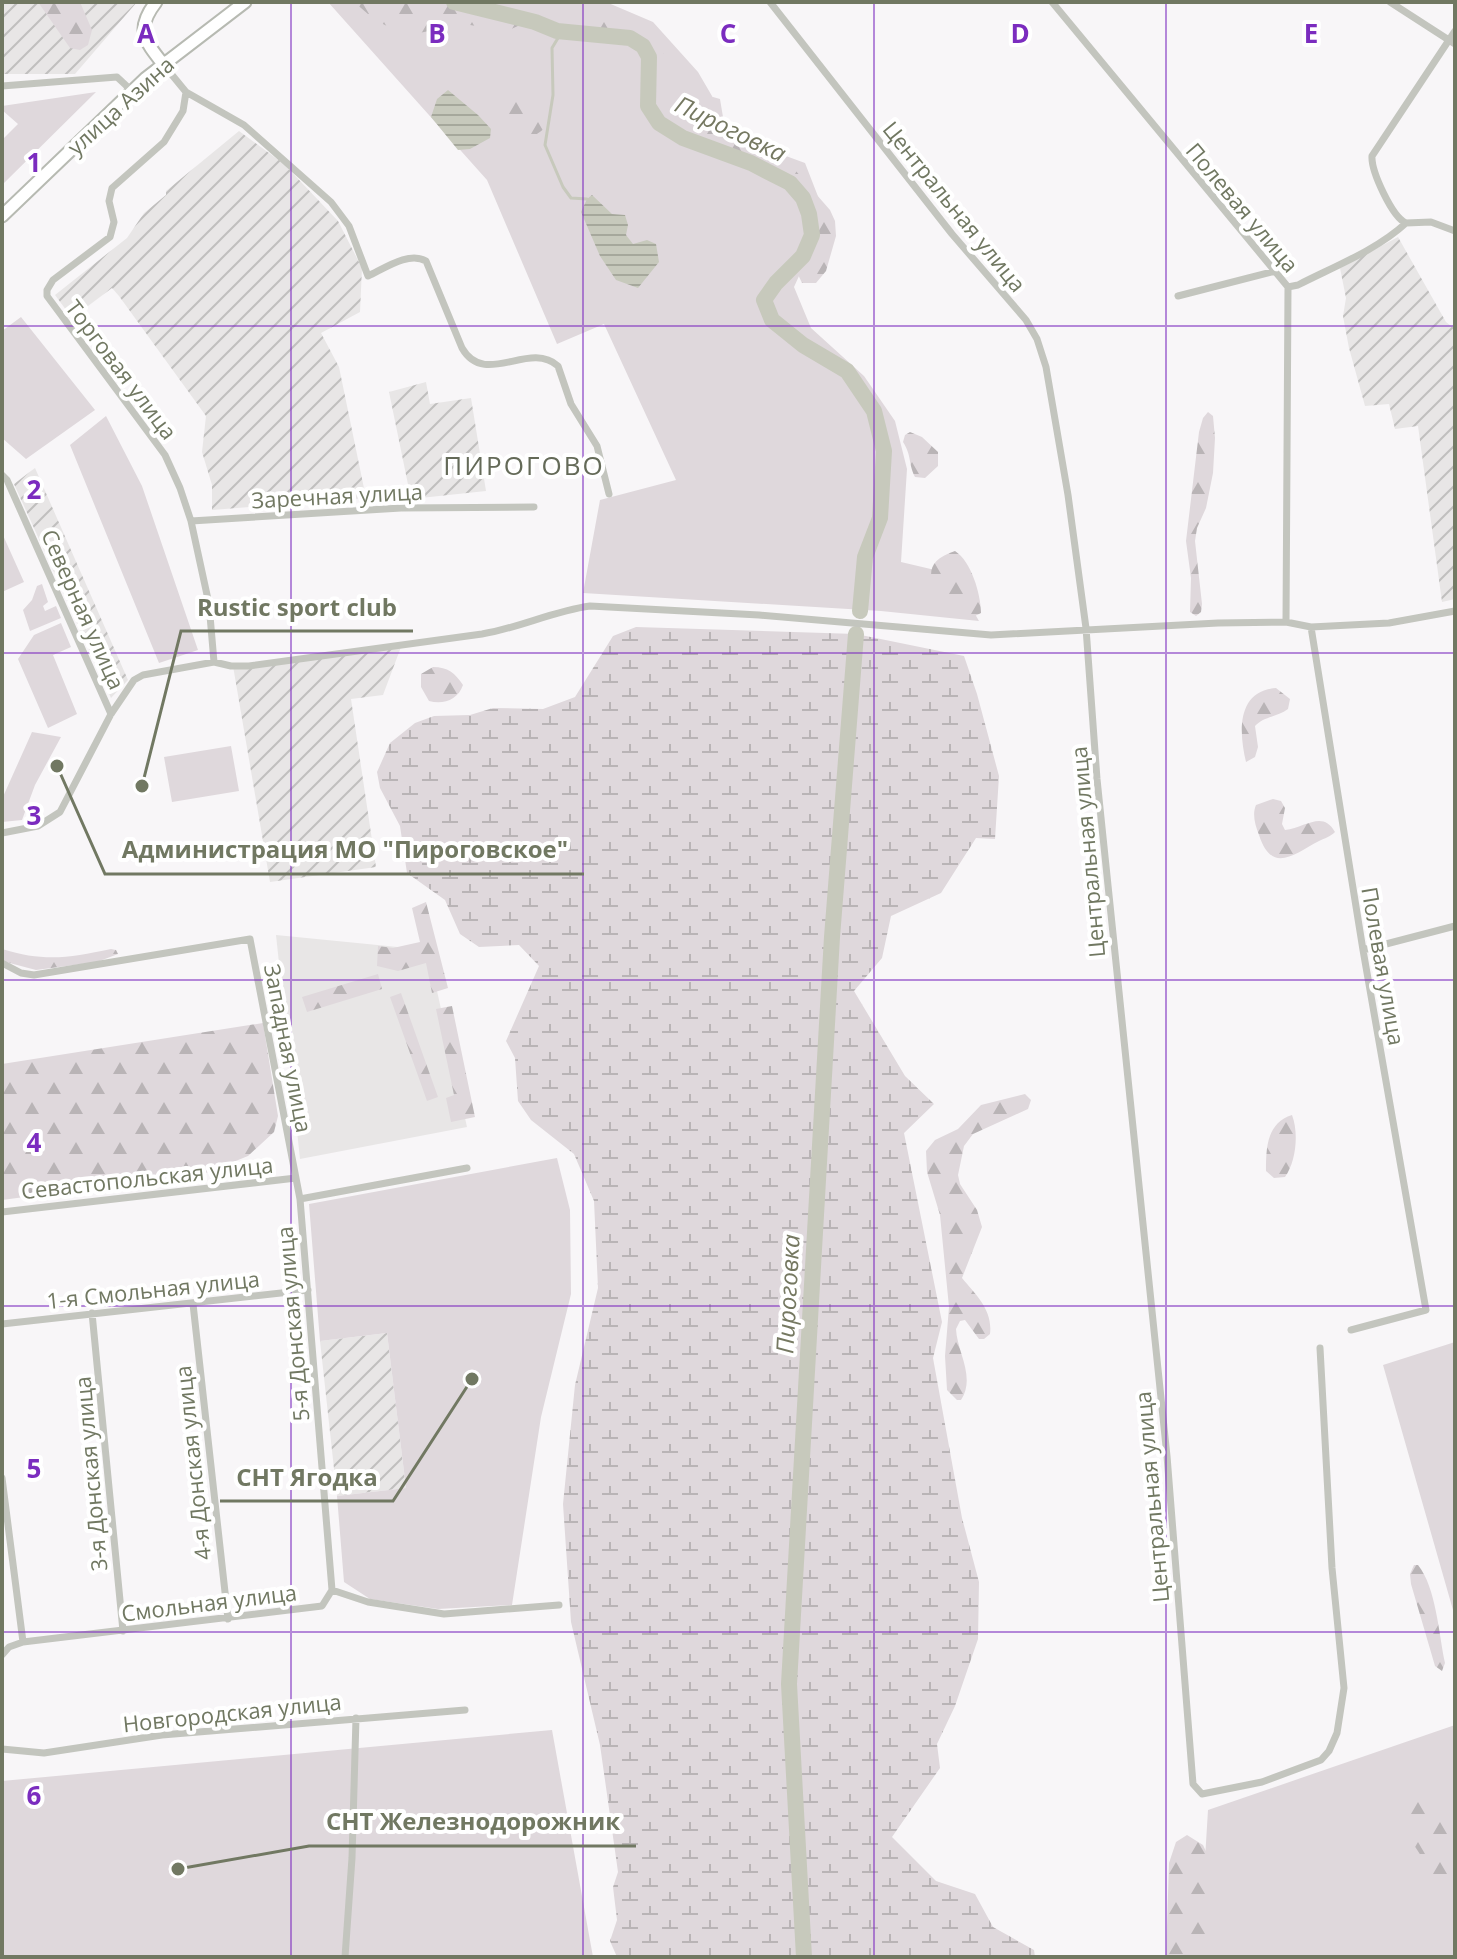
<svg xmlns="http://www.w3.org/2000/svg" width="1457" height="1959" font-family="'Open Sans',sans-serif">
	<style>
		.built { fill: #e8e6e6 }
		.industrial { fill: url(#industrial-furrows) }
		.green { fill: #dfd8dc }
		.forest { fill: url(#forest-firs) }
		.wetland { fill: url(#wetland-marsh) }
		.water { fill: url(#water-rules) }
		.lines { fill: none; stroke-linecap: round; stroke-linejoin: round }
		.stream { stroke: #c7c9bc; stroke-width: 3 }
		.river { stroke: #c7c9bc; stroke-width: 16 }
		.primary-casing { stroke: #b7bab2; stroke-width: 15 }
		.minor { stroke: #c3c5be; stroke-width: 7 }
		.primary { stroke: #fff; stroke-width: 11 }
		.grid { fill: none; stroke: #7b2cbf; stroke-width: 2; stroke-opacity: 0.55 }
		.labels { text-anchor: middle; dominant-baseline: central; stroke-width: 8; stroke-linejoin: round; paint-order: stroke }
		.street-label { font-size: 22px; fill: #717862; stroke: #fff }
		.water-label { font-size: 24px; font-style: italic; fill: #757861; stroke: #fff }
		.quarter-label { font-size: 26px; letter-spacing: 2px; fill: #646a58; stroke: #fff }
		.grid-label { font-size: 26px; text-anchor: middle; font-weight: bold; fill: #7b2cbf; stroke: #fff; stroke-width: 8; stroke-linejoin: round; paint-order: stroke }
		.leader { fill: none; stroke: #717862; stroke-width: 3 }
		.callout-dot { fill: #717862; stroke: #fff; stroke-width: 3 }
		.callout-label { font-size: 24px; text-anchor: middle; font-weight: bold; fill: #717862; stroke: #fff; stroke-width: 8; stroke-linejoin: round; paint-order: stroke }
	</style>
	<defs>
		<pattern id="industrial-furrows" width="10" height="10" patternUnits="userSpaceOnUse" patternTransform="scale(2)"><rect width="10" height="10" fill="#e8e6e6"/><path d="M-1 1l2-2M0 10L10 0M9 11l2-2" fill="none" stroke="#c0bfbe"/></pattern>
		<pattern id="forest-firs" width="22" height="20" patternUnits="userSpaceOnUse" patternTransform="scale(2)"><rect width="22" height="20" fill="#dfd8dc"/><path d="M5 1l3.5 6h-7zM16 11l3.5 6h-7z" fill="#b9b4b6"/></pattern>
		<pattern id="wetland-marsh" width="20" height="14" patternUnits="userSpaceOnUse" patternTransform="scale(2)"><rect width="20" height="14" fill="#dfd8dc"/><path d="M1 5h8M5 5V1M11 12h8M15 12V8" fill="none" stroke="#b9b4b6"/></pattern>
		<pattern id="water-rules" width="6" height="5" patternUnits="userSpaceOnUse" patternTransform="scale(2)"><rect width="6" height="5" fill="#c7c9bc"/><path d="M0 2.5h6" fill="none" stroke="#a6a89c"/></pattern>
	</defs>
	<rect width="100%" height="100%" fill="#f8f6f8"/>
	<path class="built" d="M276,935L428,950L467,1127L300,1159Z"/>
	<path class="industrial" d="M2,2H137L75,74H2Z
		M239,131L284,164L338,221L362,268L360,312L321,333L339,367L366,498L212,510V485L202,452L206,416L119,296L112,288L72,318L55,295L127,238L144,213L166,195V191Z
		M1398,237L1446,322L1455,329V599L1442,602L1418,426L1395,429L1389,404L1365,406L1349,348L1343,316L1346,298L1340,268Z
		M426,382L430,404L471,398L486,491L411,499L389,392Z
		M35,468L128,680L111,698L14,484Z
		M401,647L383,695L351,699L376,867L270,882L233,666Z
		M387,1333L406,1488L337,1496L320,1341Z"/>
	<path class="green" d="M328,2H606L653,22L698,72L719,108L715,130L805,163L826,217L794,287L811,328L864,376L895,421L907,469L901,562L952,574L979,621L881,611L583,593L600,500L676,480L604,324L557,344L487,180Z
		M96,92L2,185V140L18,124L2,110V106Z
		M21,317L95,410L26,459L2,438V331Z
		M106,416L142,486L198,650L159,663L70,445Z
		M2,533L24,582L2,592Z
		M42,584L48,602L43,606L45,611L56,606L61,618L30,631L23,610L32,600L37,586Z
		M61,623L71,647L53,655L77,714L48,728L18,659L34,635Z
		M32,732L61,737L35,785L22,820L2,822V799Z
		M231,746L239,791L172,802L164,757Z
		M557,1158L570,1210L571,1294L541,1417L512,1605L438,1609L370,1599L344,1582L337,1496L406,1488L387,1333L320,1341L309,1204Z
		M1455,1342V1617L1383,1365Z
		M1455,1725V1957H1199L1208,1810Z
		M552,1730L593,1957H2V1781Z"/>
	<path class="forest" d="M38,2H80L92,30L88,45L80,50L70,48Z
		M354,2H515L524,8L525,17L520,25L507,31L464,24L414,34L401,33L375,20Z
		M577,16C603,15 680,39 665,75L661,77L652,74C646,65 645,52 636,47C615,33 581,52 565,29L566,24Z
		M518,93C534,97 550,101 552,119C543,132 533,138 518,141C502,133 492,110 503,95Z
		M713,97L720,99L723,117L732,129L795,170L830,210L835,221L836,236L826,271L816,283H802L794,266L800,254L816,240C817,164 742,162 691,136C682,131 672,128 664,120L668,106L676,98L699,102Z
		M1208,412L1213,416L1215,438L1213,473L1206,508L1197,528L1195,541L1202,604L1201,612L1196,616L1190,612L1191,578L1186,541L1199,432L1203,418Z
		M910,432L922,437L938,452V466L925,478L915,477C908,463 912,456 903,442L905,435Z
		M955,551C971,561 981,594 981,613L971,618C945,605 905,567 955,551Z
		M433,667C448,667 455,673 463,685C458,700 443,705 429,701L421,687V674Z
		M1276,688L1290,699L1288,709C1278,717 1264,716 1255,726L1258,747L1255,757L1246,762C1239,733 1236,691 1276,688Z
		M1273,799L1281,801L1285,808L1282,824L1285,830C1306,827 1323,810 1335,832C1330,837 1325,838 1319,841C1294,854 1272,875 1259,835C1255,825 1252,814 1256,805Z
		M426,902L448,988L432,993L426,963L398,971L377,966L378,946L393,948L420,942L412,908Z
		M2,949C44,962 69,958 111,949L116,950L118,954L97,962L36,970L2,961Z
		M378,974L382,989L307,1012L302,997Z
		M401,993L438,1097L427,1101L390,997Z
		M452,1006L475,1117L451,1122L446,1098L454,1095L436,1009Z
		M263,1023L278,1116L274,1132L248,1156L206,1173L2,1200V1064Z
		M1025,1094L1031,1100L1028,1109L973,1134L964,1146L958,1175L960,1184L977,1210L982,1227L962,1278C976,1295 993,1310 990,1334L984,1339H979L965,1320L960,1321L956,1329C957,1352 976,1377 961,1400H957L947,1390L945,1356L949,1307L940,1215L927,1172L926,1151L935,1140L958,1129L981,1105Z
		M1292,1115C1299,1133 1296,1162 1285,1177L1274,1178L1266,1171C1266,1147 1267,1123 1292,1115Z
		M1414,1565H1418C1436,1587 1439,1635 1445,1663L1442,1671L1435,1666L1411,1584L1410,1574Z
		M1423,1796L1439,1808L1447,1817L1451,1829L1448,1853L1455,1864V1903C1430,1904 1430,1878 1424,1861C1421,1855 1417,1850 1414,1845C1408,1833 1408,1812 1412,1800L1415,1797Z
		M1187,1835L1203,1845L1211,1862L1203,1957H1166L1169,1863L1176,1842Z"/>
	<path class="wetland" d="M636,627L856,634L964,656L977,694L999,776L995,839L976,838L941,893L891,916L882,958L854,991L905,1076L934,1104L904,1133L942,1322L933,1358L962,1518L979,1582L978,1639L955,1706L937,1744L940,1768L892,1837L936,1881L975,1894L993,1927L1034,1950L1035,1957H617L610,1941L617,1920L613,1887L618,1872L600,1745L571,1622L563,1504L575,1385L598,1288L594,1201L574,1154L531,1120L518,1101L515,1058L506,1041L539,966L519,945L479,947L460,934L445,900L407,873L400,826L380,788L377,772L390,743L415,723L434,716L470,715L493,708L543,709L575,697L613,636Z"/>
	<path class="water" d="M448,90L478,115L491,129L490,138L470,149L458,150L431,117L437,99Z
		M592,195L612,214L625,215L628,225L626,235L633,244L647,240L656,244L659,262L638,288L616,280L600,256L581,212L587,199Z"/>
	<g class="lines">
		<path class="stream" d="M557,31L558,38L552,48L553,95L545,145L563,187L571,198L587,199"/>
		<path class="river" d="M454,2L535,22L557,31L630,38L643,46L649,57L648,106L659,123L683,138L751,163L790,183L803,198L809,214L812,235L803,256L776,283L764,300L772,320L803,345L847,371L874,411L884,451L880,518L865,557L860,611
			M804,1957L789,1684L832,937L856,634"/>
		<defs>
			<path id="primary" d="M156,2C135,29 144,40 163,64
				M2,216L146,78L245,2"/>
		</defs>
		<use href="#primary" class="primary-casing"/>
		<path class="minor" d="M770,2L952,234L1026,320L1037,339L1046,367L1068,495L1086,628L1097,779L1167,1456L1193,1784L1202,1794L1262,1782L1321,1760L1329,1751L1337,1733L1344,1688L1332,1568L1320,1348
			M1052,2L1288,287L1286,622
			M1390,2L1455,44
			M163,64L186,92L183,111L164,142L112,188L109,201L114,222L110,237L53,280L47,290V296L165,455L180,488L191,521L209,604L214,662
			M2,86L117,77L132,91
			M186,92L244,125L331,202L349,226L368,276C385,268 409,251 426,261L462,348C485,388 529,340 558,366L571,404L597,446L609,494
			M1406,223C1392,217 1371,171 1372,156L1455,31
			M1406,223L1431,222L1455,231
			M1288,287L1298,285C1333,267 1377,250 1406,223
			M1178,296L1275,271
			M2,475L7,480L111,714
			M191,521L401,508L534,507
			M1311,627L1363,950L1426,1310L1351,1330
			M2,833L38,826L60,812L111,714L134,680L143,675L214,662L231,666H249L482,634C519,628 553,611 590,606L759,615L991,635L1218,623L1286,622L1311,627L1389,623L1455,611
			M1363,950L1455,926
			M2,963L21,973L34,975L250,939L300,1199L467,1168
			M300,1199L332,1590
			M2,1212L296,1178
			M193,1304L228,1619
			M92,1313L123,1631
			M2,1324L308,1290
			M2,1478L23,1642
			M2,1655L9,1647L23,1642L322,1606L332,1590L368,1602L444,1614L559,1605
			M2,1749L44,1753L162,1735L465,1710
			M345,1957L352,1858L356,1718"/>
		<use href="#primary" class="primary"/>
	</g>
	<path class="grid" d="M291,2V1957M583,2V1957M874,2V1957M1166,2V1957M2,326H1455M2,653H1455M2,980H1455M2,1306H1455M2,1632H1455"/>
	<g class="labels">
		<g class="street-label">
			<text transform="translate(120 105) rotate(-42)">улица Азина</text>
			<text transform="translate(955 206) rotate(51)">Центральная улица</text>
			<text transform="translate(1243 207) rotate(50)">Полевая улица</text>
			<text transform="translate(122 369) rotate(53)">Торговая улица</text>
			<text transform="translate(337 495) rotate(-3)">Заречная улица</text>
			<text transform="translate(84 609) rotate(66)">Северная улица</text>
			<text transform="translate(1087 852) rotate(-95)">Центральная улица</text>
			<text transform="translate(1384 966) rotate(80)">Полевая улица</text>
			<text transform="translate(289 1048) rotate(79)">Западная улица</text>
			<text transform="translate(147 1177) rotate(-6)">Севастопольская улица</text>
			<text transform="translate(153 1289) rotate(-6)">1-я Смольная улица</text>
			<text transform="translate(292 1324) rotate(-95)">5-я Донская улица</text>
			<text transform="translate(192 1463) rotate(-96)">4-я Донская улица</text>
			<text transform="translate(90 1474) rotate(-95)">3-я Донская улица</text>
			<text transform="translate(1151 1497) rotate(-95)">Центральная улица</text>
			<text transform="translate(209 1602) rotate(-7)">Смольная улица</text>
			<text transform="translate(232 1712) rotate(-6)">Новгородская улица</text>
		</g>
		<g class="water-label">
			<text transform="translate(731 128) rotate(26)">Пироговка</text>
			<text transform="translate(787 1294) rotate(-87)">Пироговка</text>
		</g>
		<g class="quarter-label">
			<text x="524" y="465">ПИРОГОВО</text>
		</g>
	</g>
	<g class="grid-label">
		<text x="146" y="43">A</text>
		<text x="437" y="43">B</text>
		<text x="728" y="43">C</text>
		<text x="1020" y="43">D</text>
		<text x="1311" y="43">E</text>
		<text x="34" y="172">1</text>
		<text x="34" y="499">2</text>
		<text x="34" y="825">3</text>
		<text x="34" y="1152">4</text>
		<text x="34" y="1478">5</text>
		<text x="34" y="1805">6</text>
	</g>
	<path class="leader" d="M142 786L181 631H413M57 766L105 874H584M472 1379L393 1501H220M178 1869L309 1846H636"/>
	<g class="callout-dot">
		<circle cx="142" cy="786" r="8"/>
		<circle cx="57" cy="766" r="8"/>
		<circle cx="472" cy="1379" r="8"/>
		<circle cx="178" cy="1869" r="8"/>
	</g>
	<g class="callout-label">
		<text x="297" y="616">Rustic sport club</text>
		<text x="345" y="858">Администрация МО "Пироговское"</text>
		<text x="307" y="1486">СНТ Ягодка</text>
		<text x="473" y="1830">СНТ Железнодорожник</text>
	</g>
	<rect width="1457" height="1959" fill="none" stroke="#717862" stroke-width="8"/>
</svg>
